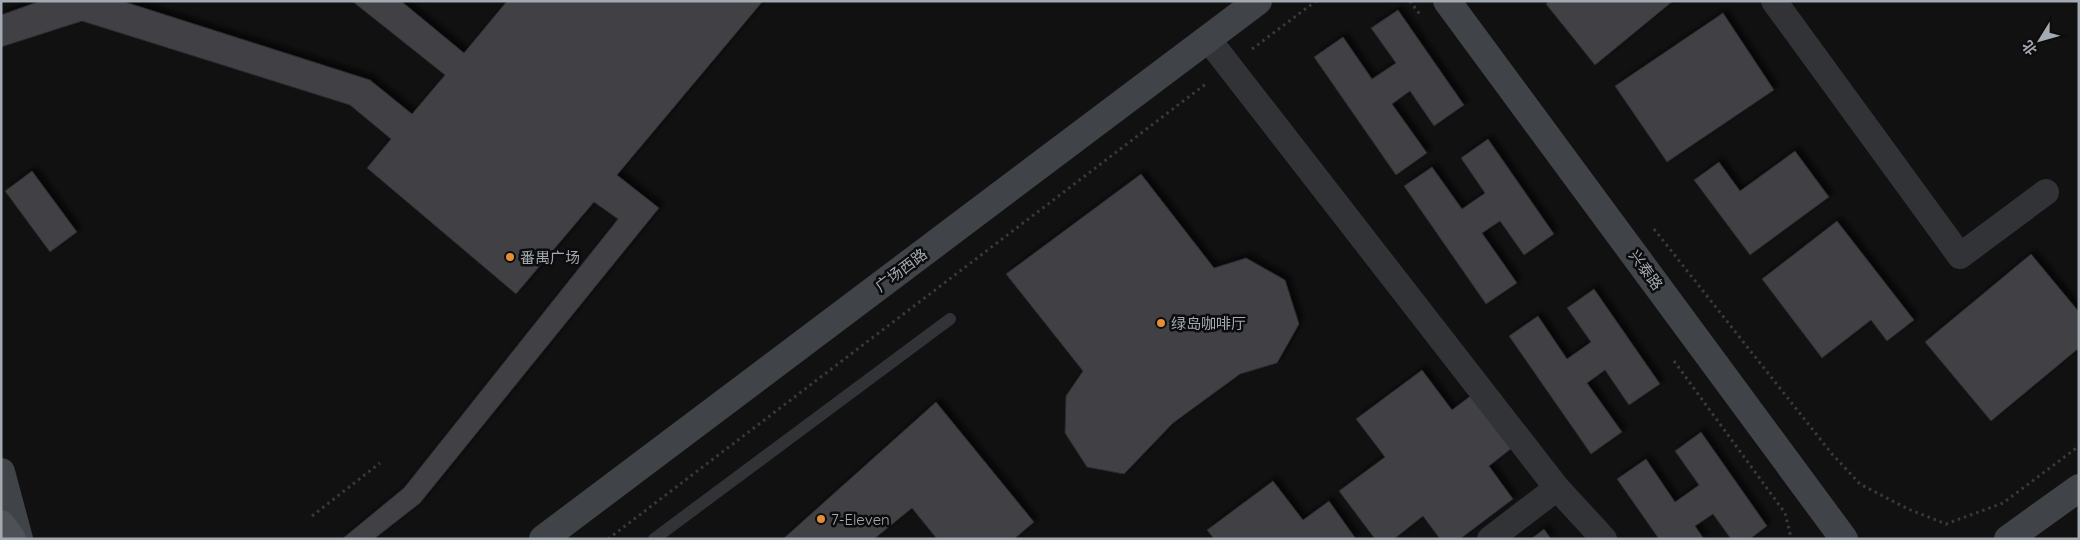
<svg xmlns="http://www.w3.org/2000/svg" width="2080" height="540" font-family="Quicksand,'Noto Sans SC',sans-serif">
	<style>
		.building { fill: #404145; stroke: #2b2b2e; filter: url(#shadow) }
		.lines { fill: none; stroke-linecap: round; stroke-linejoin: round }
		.path { stroke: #383a3e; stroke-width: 3; stroke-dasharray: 2.5 4; stroke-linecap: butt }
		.lane { stroke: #323337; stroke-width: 12 }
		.street { stroke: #323337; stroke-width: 26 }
		.secondary { stroke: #404347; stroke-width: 28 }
		.primary { stroke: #4e5155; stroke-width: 28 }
		.poi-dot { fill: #e48f36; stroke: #0c0c0d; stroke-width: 2 }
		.labels { text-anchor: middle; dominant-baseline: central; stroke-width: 5; stroke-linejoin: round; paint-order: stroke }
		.poi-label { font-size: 15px; fill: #a3aab2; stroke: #0c0c0d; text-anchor: start }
		.street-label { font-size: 15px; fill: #a3aab2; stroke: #0c0c0d }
	</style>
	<defs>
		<filter id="shadow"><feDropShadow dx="4.5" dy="-4.5" stdDeviation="2.5" flood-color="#0009"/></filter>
	</defs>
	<rect width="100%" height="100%" fill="#111112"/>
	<path class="building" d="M40,1H122L370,80L412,114L445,75L352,1H401L464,53L507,1H763L617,175L659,208L420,503L374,539H342L404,488L618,219L594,202L516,294L367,168L391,139L350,105L82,21L1,47V15Z
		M1549,1H1673L1595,65L1546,4Z
		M1398,10L1464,105L1434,126L1410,91L1392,104L1427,153L1396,175L1314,57L1343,37L1372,79L1396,63L1371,28Z
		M1723,13L1774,90L1667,162L1615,86Z
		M1488,139L1554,234L1524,255L1500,221L1482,233L1517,283L1486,304L1404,186L1432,167L1462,209L1485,193L1461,158Z
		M1795,151L1829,197L1750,255L1694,180L1719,162L1740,191Z
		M32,171L77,232L50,252L5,191Z
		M1141,174L1214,268L1246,258L1285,280L1299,324L1277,363L1240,374L1173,423L1124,474L1087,467L1065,433L1066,396L1083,371L1006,274Z
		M1837,221L1914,320L1887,341L1871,320L1822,358L1762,279Z
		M2031,254L2079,312V348L1991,421L1925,342Z
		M1594,289L1660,384L1629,405L1605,370L1587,383L1622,432L1591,454L1509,336L1538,316L1567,359L1591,342L1567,308Z
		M1422,370L1452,410L1477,391L1517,444L1489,466L1513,499L1460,539H1440L1423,516L1394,539H1375L1339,491L1385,457L1356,419Z
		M936,402L1034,522L1014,539H937L912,508L874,539H783Z
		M1701,432L1767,526L1750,539H1731L1713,514L1695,526L1704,539H1659L1617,479L1646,459L1675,502L1699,485L1675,451Z
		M1273,481L1303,520L1329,501L1356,539H1214L1207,530Z
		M1544,529L1551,539H1531Z"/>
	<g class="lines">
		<path class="path" d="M1410,1L1421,16
			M1252,49L1316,1
			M1654,229L1832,454L1860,484L1908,509L1946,524L2003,503L2079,446
			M1674,361L1785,513L1790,533L1789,539
			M312,516L380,463
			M608,539L1207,83"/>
		<path class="lane" d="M654,539L950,319"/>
		<path class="street" d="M1774,1L1960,256L2046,192
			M1208,39L1557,488L1490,539
			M1557,488L1604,539"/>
		<path class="secondary" d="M1447,1L1844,539
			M1,472L19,539
			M543,539L1258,1
			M2008,539L2079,488"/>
		<path class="primary" d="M1,524L12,539"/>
	</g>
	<g class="poi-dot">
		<circle cx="510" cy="257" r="5"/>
		<circle cx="1161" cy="323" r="5"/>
		<circle cx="821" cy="519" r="5"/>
	</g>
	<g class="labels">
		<g class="poi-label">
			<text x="520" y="257">番禺广场</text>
			<text x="1171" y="323">绿岛咖啡厅</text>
			<text x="831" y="519">7-Eleven</text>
		</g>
		<g class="street-label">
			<text transform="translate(901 270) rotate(-37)">广场西路</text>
			<text transform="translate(1646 270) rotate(54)">兴泰路</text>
		</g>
	</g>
	<rect width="2080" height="540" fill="none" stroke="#a3aab2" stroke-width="5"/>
	<g transform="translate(2040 40) rotate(233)" stroke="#0c0c0d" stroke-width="4" paint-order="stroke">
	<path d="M0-4L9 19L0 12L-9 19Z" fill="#a3aab2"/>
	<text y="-8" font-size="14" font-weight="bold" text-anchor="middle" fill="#a3aab2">北</text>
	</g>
</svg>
